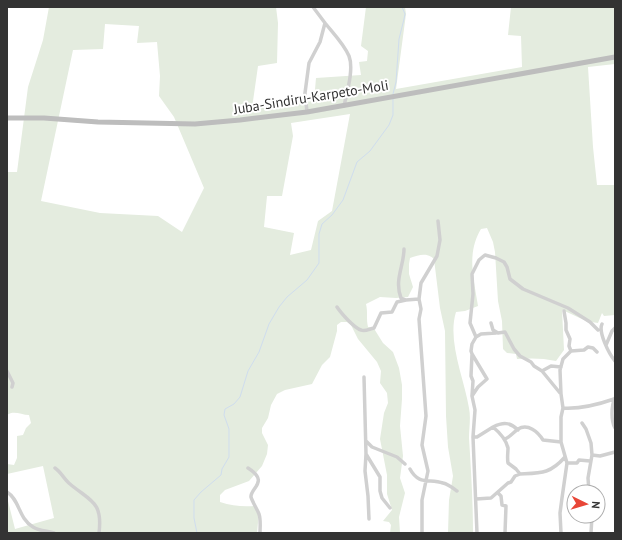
<svg xmlns="http://www.w3.org/2000/svg" width="622" height="540" font-family="'PT Sans',sans-serif">
	<style>
		.green { fill: #e4ecdf; fill-rule: evenodd }
		.lines { fill: none; stroke-linecap: round; stroke-linejoin: round }
		.stream { stroke: #cfddee; stroke-width: 1 }
		.minor { stroke: #d0d0d0; stroke-width: 3.5 }
		.secondary { stroke: #bdbdbd; stroke-width: 5 }
		.labels { text-anchor: middle; dominant-baseline: central; stroke-width: 4; stroke-linejoin: round; paint-order: stroke }
		.street-label { font-size: 14px; fill: #333; stroke: #fff }
	</style>
	<rect width="100%" height="100%" fill="#fff"/>
	<path class="green" d="M49,7H276L278,23L277,63L258,66L252,108L314,101L316,78L361,75L359,62L367,61L368,51L361,46L366,7H405L406,14L396,89L522,67L521,36L508,35L511,7H615V64L588,67L593,147L597,185H615V315L604,316L602,313L598,323C584,322 575,315 562,310L564,350L556,361C543,358 531,358 517,359L516,354L507,353L503,349L502,321L498,301L495,252L493,242L487,228L481,229C466,254 474,279 478,306L465,311L456,312C447,341 464,378 469,408C471,418 469,428 469,438C471,470 473,501 473,533H448L449,500L453,476L448,447L446,416L445,331L440,308L434,259C427,252 419,255 410,258L409,264V274L413,287L408,297L396,298L380,297L366,304C368,312 366,319 368,327H373L383,343L393,352L399,368L402,385V399L400,426L403,456L400,478L405,493L399,517L400,533H390L391,525L389,522L383,521L392,510L387,494V475L380,439L384,413L388,403L387,393L380,383L381,371L377,362L358,339L351,325L347,322H341L337,325V331L330,357L322,365L312,384L285,390L277,394L271,405L268,418L262,428V433L268,445L267,454L262,466L249,481L225,490L220,495V502C232,506 243,507 255,506L259,512L257,533H7V497L15,529L54,518L43,466L7,474V464L14,465L17,458V436L23,435L26,428L31,423L29,415C21,415 14,410 7,415V172H17L28,87L43,40ZM105,24L139,26L137,43L157,42L160,76L159,96L174,117L204,188L182,232L158,216L100,213L41,201L73,50L103,49ZM350,114L332,211L318,221L311,250L290,255L294,233L264,227L267,196H282L293,136L291,123Z"/>
	<g class="lines">
		<path class="stream" d="M393,94L396,82L399,39L404,19L405,14L402,7
			M197,533L194,518V500L201,492L221,475L222,469L229,457V429L224,415L225,409L234,404L240,397L248,371L259,352L269,324L279,307L287,297L307,280L319,263V234L322,224L332,215L343,200L357,162L370,151L389,125L393,115V99"/>
		<path class="minor" d="M325,23C333,33 344,44 349,56C354,69 347,92 344,106
			M307,112L305,93L309,63L320,42L325,23L313,7
			M404,249C404,266 394,280 401,298L406,300
			M419,299L421,283L437,256L440,240L438,221
			M337,307C341,313 354,328 361,330C365,332 369,329 374,328L381,313L392,312L397,302L406,300L419,299L421,309L419,319L426,416L422,445L428,471L422,500V533
			M491,323L493,330L498,333L505,332L514,349L520,356L531,362L534,366L542,371L560,393
			M602,324C598,332 609,354 615,361
			M476,337L481,334L496,333
			M606,345L612,331L615,328
			M571,351L584,350L588,347L593,348L597,352
			M472,354L487,379L478,387L472,396
			M7,371L13,383L12,387
			M542,371L551,366L561,367
			M364,377L366,454L365,471L368,496L369,519
			M615,398C611,406 611,421 615,428
			M563,408C581,409 597,405 614,399
			M582,423L586,429L591,443L592,455L588,478L589,492
			M493,427C503,422 510,422 518,430
			M473,437H477L493,427C499,432 506,439 508,448C508,453 507,457 508,463L516,469L520,474C541,473 550,474 565,457
			M505,439C510,437 514,432 518,429C528,423 538,432 543,440L561,442
			M366,441L372,447L397,457L405,464
			M366,454L380,477V491L382,498L390,508
			M592,455L600,456L615,452
			M567,463H577L579,460L590,461
			M55,468C61,472 64,479 70,484C90,501 103,501 99,533
			M248,468C270,482 250,488 251,497C252,501 257,509 259,514C261,520 260,527 260,533
			M410,469C419,486 430,478 443,483C448,484 453,488 457,491
			M7,492C20,500 18,518 33,527C39,531 48,531 54,533
			M498,493L501,496L502,505L506,506L505,533
			M476,499L491,498L508,483L511,482L515,476L520,474
			M477,533L473,437L475,410L472,396L473,381L471,376L472,354L471,351L472,344L476,337L470,323L473,294L472,274L479,260L485,255L496,258L504,262L507,267L510,279L523,289L568,308L590,322L598,330
			M561,533L560,513L562,498L567,463L561,442V417L563,408L561,394L560,370L563,359L571,351L569,346L570,339L566,330V323L564,311
			M591,533L592,516"/>
		<path class="secondary" d="M7,118H44L98,122L195,124L240,120L307,112L615,57"/>
	</g>
	<g class="labels">
		<g class="street-label">
			<text transform="translate(311 97) rotate(-9)">Juba-Sindiru-Karpeto-Moli</text>
		</g>
	</g>
	<rect width="622" height="540" fill="none" stroke="#333333" stroke-width="16"/>
	<g transform="translate(586 504) rotate(95)"><circle r="19" fill="#ffffff" stroke="#adadad"/>
	<path d="M0-3L7 15L0 10L-7 15Z" fill="#e84637"/>
	<text y="-6" font-size="11" font-weight="bold" text-anchor="middle" fill="#333333">N</text>
	</g>
</svg>
